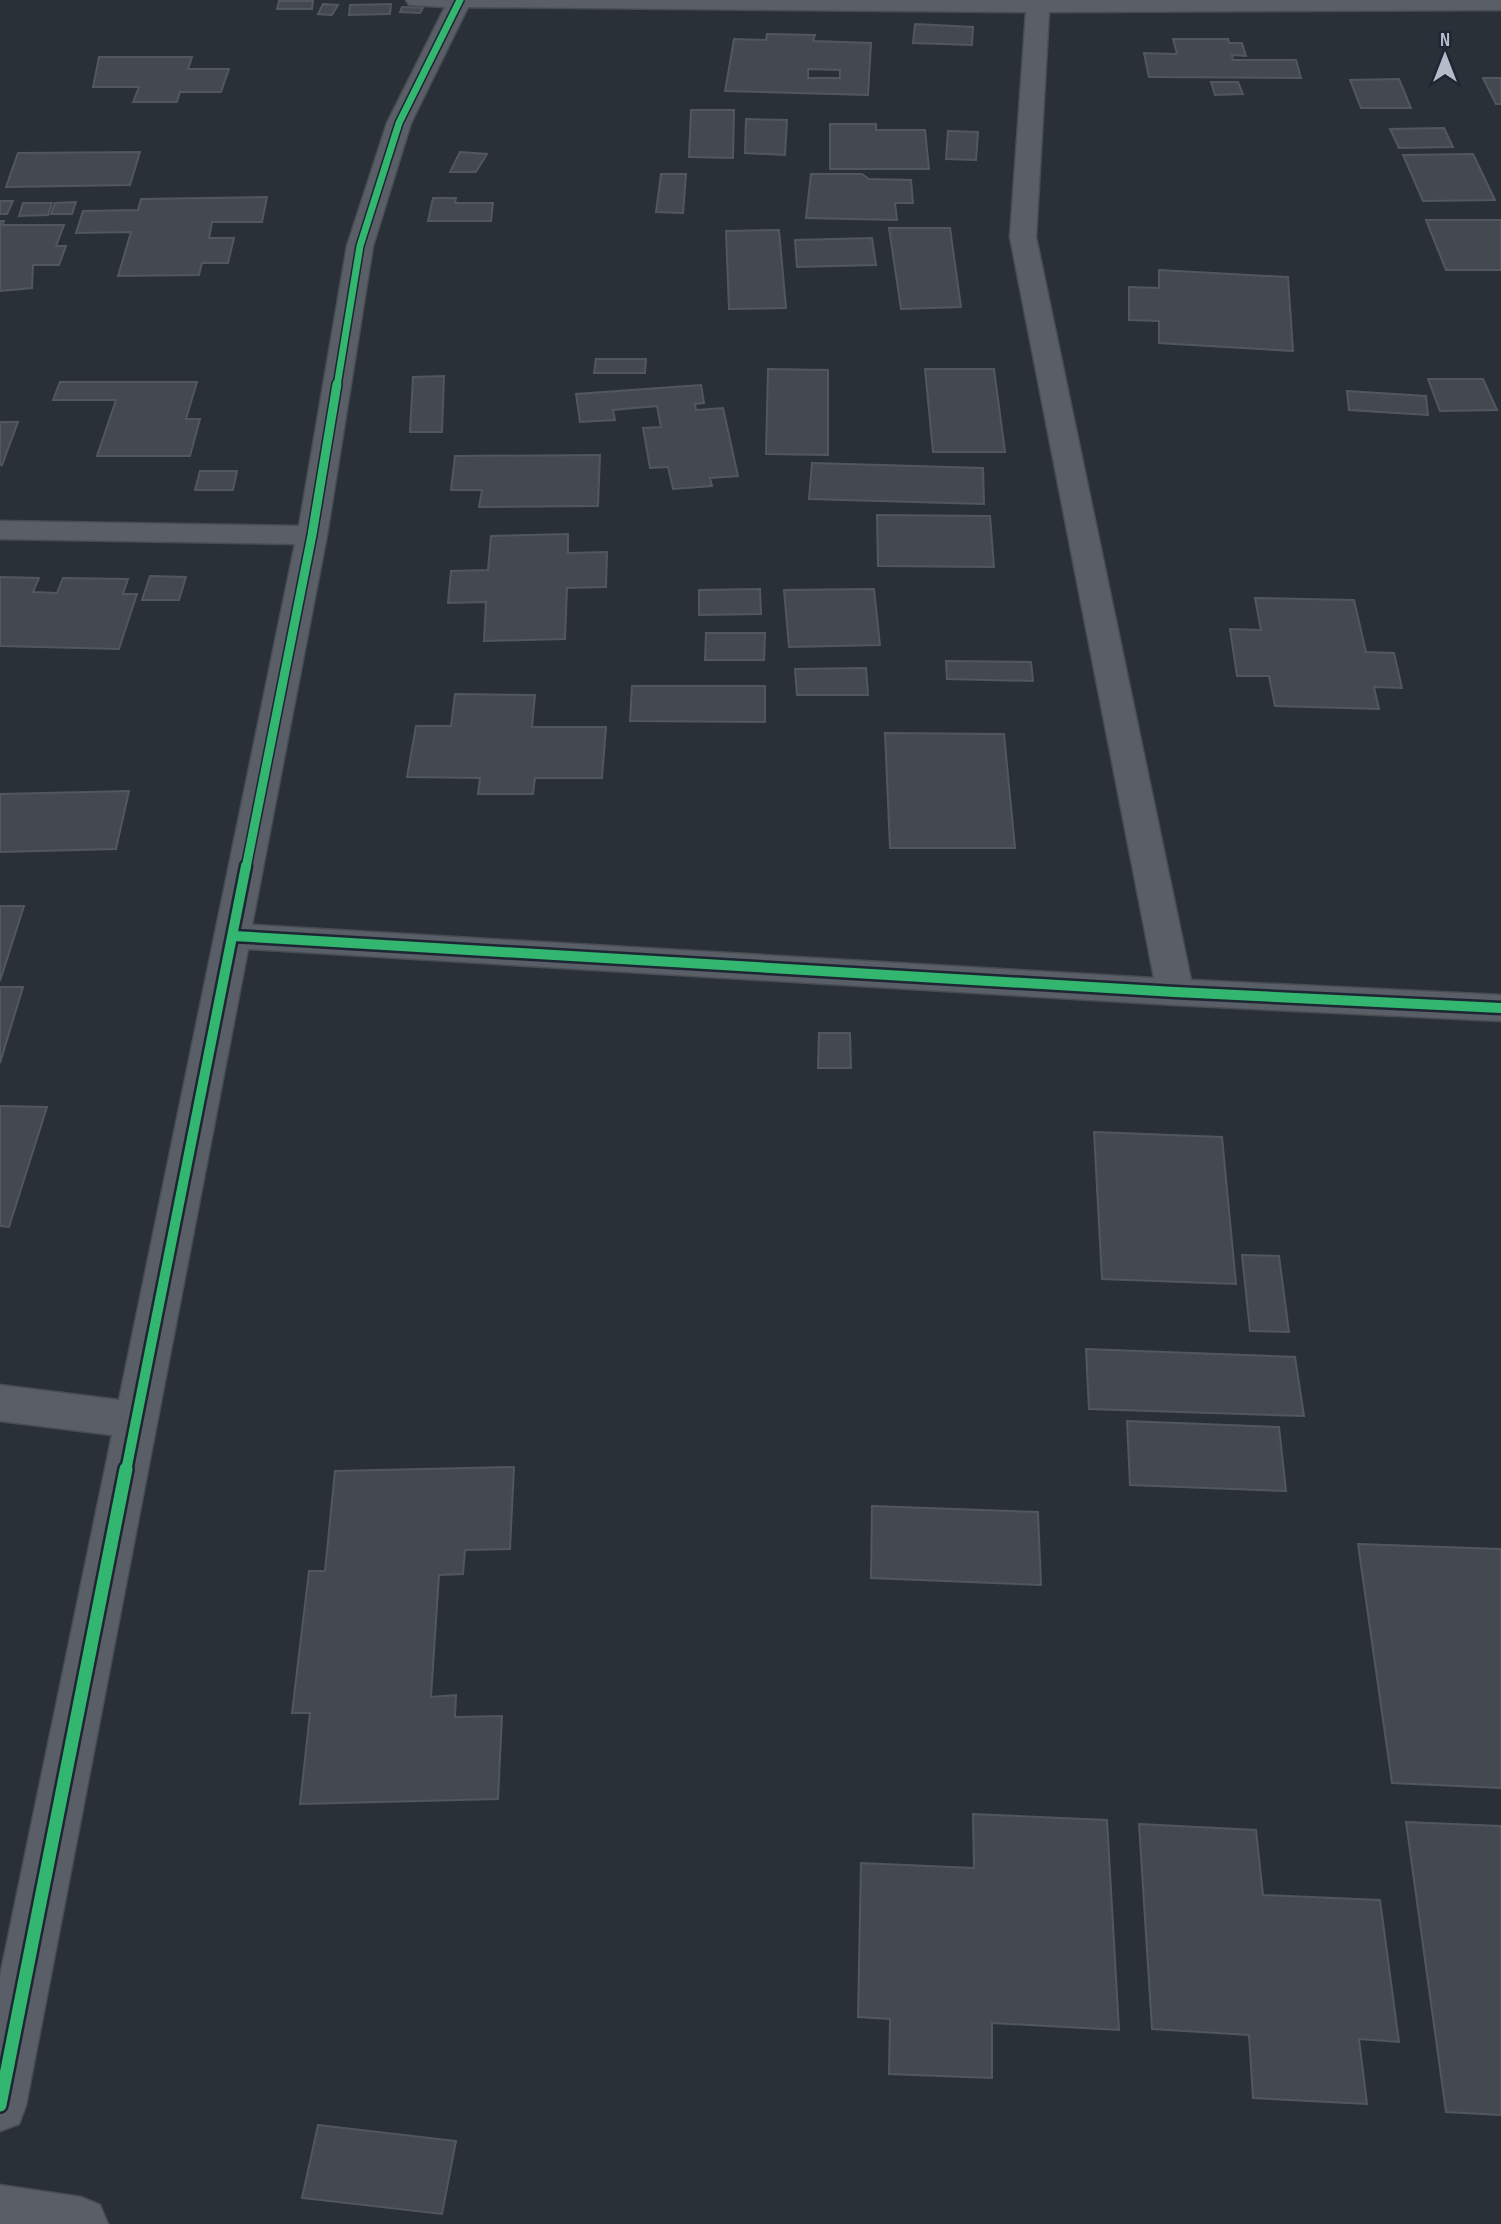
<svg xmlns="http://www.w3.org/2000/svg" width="1501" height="2224" font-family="'Sofia Sans Condensed',sans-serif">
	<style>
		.building { fill: #444950; stroke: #52575f; stroke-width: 2; fill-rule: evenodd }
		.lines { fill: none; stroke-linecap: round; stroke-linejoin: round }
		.minor-casing { stroke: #484c53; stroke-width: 3 }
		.minor { fill: #5a5e66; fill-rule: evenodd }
		.cycleway-far3-casing { stroke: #1d2633; stroke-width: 10 }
		.cycleway-far2-casing { stroke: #1d2633; stroke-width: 12 }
		.cycleway-far1-casing { stroke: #1d2633; stroke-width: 15 }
		.cycleway-casing { stroke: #1d2633; stroke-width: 18 }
		.cycleway-far3 { stroke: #33b770; stroke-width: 7 }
		.cycleway-far2 { stroke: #33b770; stroke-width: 9 }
		.cycleway-far1 { stroke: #33b770; stroke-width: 10 }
		.cycleway { stroke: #33b770; stroke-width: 13 }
	</style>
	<rect width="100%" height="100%" fill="#2a3038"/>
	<path class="building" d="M279,1H313L312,9H277Z
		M323,4L338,5L332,15L318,14Z
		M391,4L390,14L349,15L350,5Z
		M402,7L423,8L420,13L400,12Z
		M915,24L973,27L972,45L913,43Z
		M767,34L815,35L813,41L871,43L868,95L725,91L734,39L766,40ZM808,69L840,70V78H808Z
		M1173,39H1228L1229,43H1242L1246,56L1232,55L1233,60H1296L1301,78L1149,77L1144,53L1177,54Z
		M99,57H192L188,69H229L221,92H180L177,102H133L139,87H93Z
		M1483,78H1501V104H1496Z
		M1399,79L1411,108H1361L1350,80Z
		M1211,82H1238L1243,94L1215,95Z
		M691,110H734L733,158L689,157Z
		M746,119L787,120L785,155L745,153Z
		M830,124H876V130H925L929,169H830Z
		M1444,128L1453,147L1399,148L1390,129Z
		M948,131L978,132L976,160L946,159Z
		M140,152L130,185L6,187L18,153Z
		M460,152L487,154L476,172H450Z
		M1473,154L1495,200L1423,201L1403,155Z
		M661,174H686L683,213L656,212Z
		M811,174H862L869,179L911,180L913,203H895L897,220L806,218Z
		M267,197L262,222H212L209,238H234L228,263H202L199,275L118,276L131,232L76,233L83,211L138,210L141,199Z
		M433,198H456L455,203H493L491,221H428Z
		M0,201H13L7,214H0Z
		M76,202L72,214H51L55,203Z
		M23,203H52L48,215L19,216Z
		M1426,220H1501V270H1446Z
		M0,221H4L2,225H64L56,246H66L59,265H33L32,288L0,291Z
		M889,228H950L961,307L901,309Z
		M779,230L786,308L729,309L726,231Z
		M872,238L876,265L797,267L795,240Z
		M1159,270L1288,277L1293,351L1159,343V321L1129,320V287L1159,288Z
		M596,359H646L645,373H594Z
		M768,369L828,370V455L766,454Z
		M925,369H994L1005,452H933Z
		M444,376L442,432H410L413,377Z
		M1428,379H1483L1497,410L1440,411Z
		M60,382H197L186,419H200L190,456H97L116,400H53Z
		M701,385L704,403L695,404L696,410L723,408L738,476L710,478L712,486L673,489L668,467L650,468L643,428L661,427L657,406L613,410L615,420L580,422L576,394Z
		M1347,391L1426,396L1428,415L1349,410Z
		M0,422H18L2,465H0Z
		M600,455L598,506L479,507L482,490H451L455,456Z
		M812,463L983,468L984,504L809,499Z
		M200,471H237L233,490H195Z
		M877,515L990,516L994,567L878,566Z
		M568,534V553L607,552L606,587L567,588L565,639L484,641L486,602L448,603L451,571L488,570L491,536Z
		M150,576L186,577L179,600H142Z
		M0,577L39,578L33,592L57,593L63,578L128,579L123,594H137L119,649L0,646Z
		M760,589L761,614L699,615V590Z
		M874,589L880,645L789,647L784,590Z
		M1255,598L1354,600L1366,652L1394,653L1402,688L1374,687L1379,709L1275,706L1269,676H1237L1230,629L1261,630Z
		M706,633H765L764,660H705Z
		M946,661L1031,662L1033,681L947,679Z
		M866,668L868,695H797L795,669Z
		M632,686H765V722L630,721Z
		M455,694L535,695L532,727H606L602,778H535L533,794H478L480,778L407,777L416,726H451Z
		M885,733L1004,734L1015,848H890Z
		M129,791L116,849L0,852V794Z
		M0,906H24L0,981Z
		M0,987H23L0,1063Z
		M819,1033H850L851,1068H818Z
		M0,1106L47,1107L9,1227L0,1226Z
		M1094,1132L1222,1137L1236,1284L1102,1279Z
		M1242,1255L1279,1256L1289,1332L1250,1331Z
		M1086,1349L1295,1357L1304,1416L1089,1409Z
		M1127,1421L1279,1427L1286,1491L1130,1485Z
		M514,1467L510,1549L465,1550L463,1574L439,1575L431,1697L456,1695L455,1717L502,1716L498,1799L300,1804L310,1713H292L309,1571H325L335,1471Z
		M872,1506L1038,1512L1041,1585L871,1578Z
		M1358,1544L1501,1549V1788L1392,1783Z
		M973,1814L1107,1820L1119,2030L992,2023V2078L889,2074L890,2019L858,2017L861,1863L974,1868Z
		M1406,1822L1501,1826V2115L1446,2112Z
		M1139,1824L1256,1830L1263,1895L1380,1900L1399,2042L1359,2039L1367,2104L1253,2098L1249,2035L1152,2029Z
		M318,2125L456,2141L442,2214L302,2198Z"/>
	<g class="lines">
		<defs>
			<path id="minor" d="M406,0H1501V10L1049,12L1036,237L1191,980L1501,995V1021L1175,1005L248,949L26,2105L19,2124L0,2131V1976L112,1435L0,1421V1385L119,1400L295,544L0,539V521L299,526L347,246L387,123L445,7L409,5ZM468,7L1026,12L1010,237L1154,978L252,925L327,535L373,246L411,123Z
				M0,2185L81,2197L100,2205L108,2224H0Z"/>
		</defs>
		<use href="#minor" class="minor-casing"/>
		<use href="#minor" class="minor"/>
		<defs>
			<path id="cycleway-far3" d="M337,386L360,246L399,123L460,0"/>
			<path id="cycleway-far2" d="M246,868L312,535L337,384"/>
			<path id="cycleway-far1" d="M234,936L1175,992L1501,1008
				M126,1471L246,866"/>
			<path id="cycleway" d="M0,2105L126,1469"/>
		</defs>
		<use href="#cycleway-far3" class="cycleway-far3-casing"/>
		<use href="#cycleway-far2" class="cycleway-far2-casing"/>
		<use href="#cycleway-far1" class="cycleway-far1-casing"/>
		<use href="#cycleway" class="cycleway-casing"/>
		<use href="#cycleway-far3" class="cycleway-far3"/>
		<use href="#cycleway-far2" class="cycleway-far2"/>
		<use href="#cycleway-far1" class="cycleway-far1"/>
		<use href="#cycleway" class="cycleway"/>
	</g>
	<g transform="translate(1445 56)" stroke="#1d2633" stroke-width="5" paint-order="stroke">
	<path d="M0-5L12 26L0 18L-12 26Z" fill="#b4bcc9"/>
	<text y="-10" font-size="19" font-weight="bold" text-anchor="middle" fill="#b4bcc9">N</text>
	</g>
</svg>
